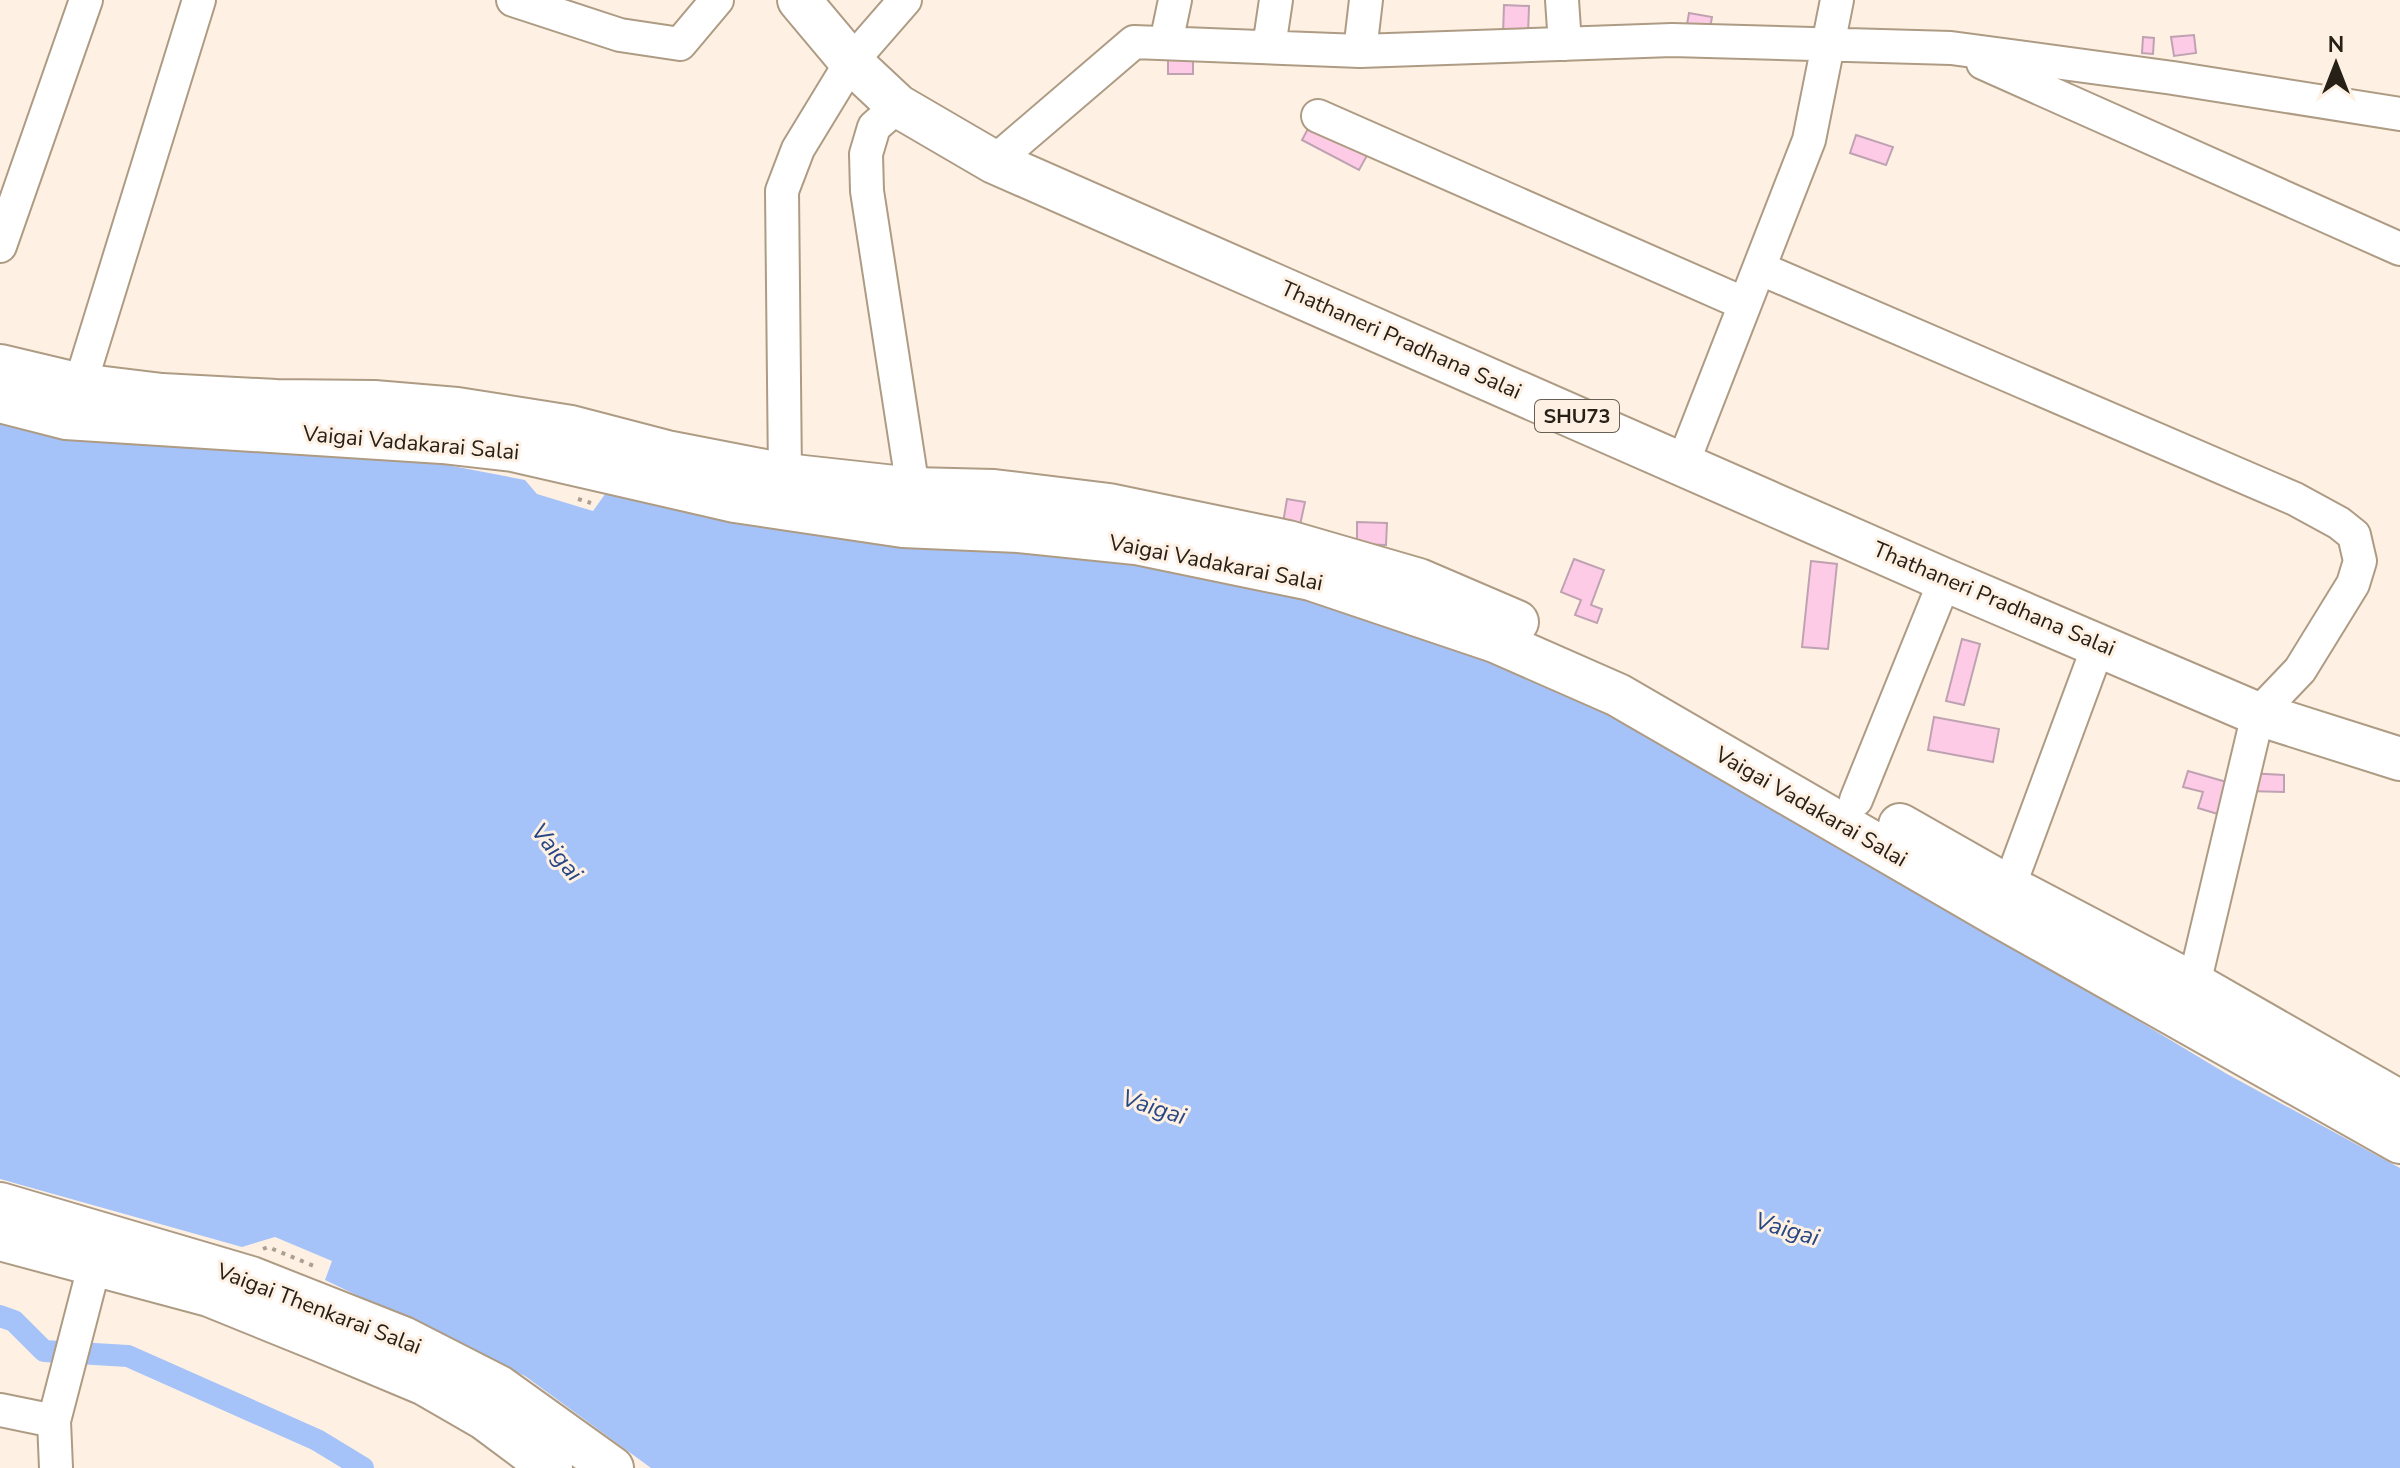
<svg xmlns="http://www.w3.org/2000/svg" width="2400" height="1468" font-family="'Nunito Sans',sans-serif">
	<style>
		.water { fill: #a5c3f9 }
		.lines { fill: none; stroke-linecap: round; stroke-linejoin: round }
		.canal { stroke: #a5c3f9; stroke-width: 22 }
		.building { fill: #fecbe6; stroke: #bfa2b1; stroke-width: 2 }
		.minor-casing { stroke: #ae9b84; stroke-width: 36 }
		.major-casing { stroke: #ae9b84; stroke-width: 46 }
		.path { stroke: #aba094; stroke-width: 4; stroke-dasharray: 4 6; stroke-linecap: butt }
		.minor { stroke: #fff; stroke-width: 32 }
		.major { stroke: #fff; stroke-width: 42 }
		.labels { text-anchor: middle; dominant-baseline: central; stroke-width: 6; stroke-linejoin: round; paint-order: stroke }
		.shield { fill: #fef1e3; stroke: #685f54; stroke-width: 2 }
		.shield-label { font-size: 20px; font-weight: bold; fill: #272017 }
		.street-label { font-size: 22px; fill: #272017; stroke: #fef1e3 }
		.water-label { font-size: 24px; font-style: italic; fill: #264685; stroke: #fef1e3 }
	</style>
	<rect width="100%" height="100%" fill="#fef1e3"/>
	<path class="water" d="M0,416L285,451L447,465L525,480L537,494L593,511L608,490L1002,548L1127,561L1323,601L1494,662L1599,709L2019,949L2227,1074L2400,1168V1468H651L525,1376L325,1280L332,1261L275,1237L242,1247L0,1179Z"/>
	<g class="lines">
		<path class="canal" d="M0,1316L14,1321L44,1351L128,1356L317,1440L363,1468"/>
	</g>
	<path class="building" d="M1504,5L1529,6L1528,35H1503Z
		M1689,13L1712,17L1709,34L1686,30Z
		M2194,35L2196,53L2174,56L2171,37Z
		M2143,37L2154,38L2153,54L2142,53Z
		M1168,52H1193V74H1168Z
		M1313,119L1370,150L1359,170L1302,140Z
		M1856,135L1893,147L1886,165L1850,153Z
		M1287,499L1305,502L1300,525L1283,523Z
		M1357,522L1387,523L1386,545L1357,544Z
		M1574,559L1604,570L1591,605L1602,609L1597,623L1575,615L1581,600L1561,592Z
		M1811,561L1837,564L1828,649L1802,647Z
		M1962,639L1980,644L1964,705L1946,701Z
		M1934,717L1999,729L1993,762L1928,750Z
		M2188,771L2230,783L2221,815L2198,808L2203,792L2183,787Z
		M2247,773L2284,775V792L2247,791Z"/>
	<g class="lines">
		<defs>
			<path id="minor" d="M513,0L620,35L680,44L717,0
				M1562,0L1565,44
				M1166,43L1175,0
				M1269,47L1276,0
				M1360,51L1672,40L1951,48L2173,78L2400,114
				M1983,63L2400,249
				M898,106L874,127L866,154L867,191L913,489
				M1318,116L1745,304
				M994,162L1134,42L1360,51L1366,0
				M0,246L86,0
				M1759,268L2295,499L2339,523L2354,535L2360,561L2353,584L2300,670L2258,714L2194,984
				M80,385L199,0
				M1683,463L1809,140L1837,0
				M785,475L782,191L798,149L851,62L905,0
				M1856,800L1945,580
				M2009,887L2099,644
				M0,1410L54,1421
				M56,1468L54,1421L95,1263"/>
			<path id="major" d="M799,0L851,62L898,106L994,162L1945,580L2258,714L2400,759
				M0,366L80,385L162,395L276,401L374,402L457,409L571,427L667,452L785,475L913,489L994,491L1109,505L1288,542L1419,580L1517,622
				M0,401L66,418L442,442L513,450L735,501L903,526L1019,531L1136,543L1311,579L1495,641L1618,695L2001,917L2400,1142
				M1900,825L2009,887L2194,984L2400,1102
				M0,1204L251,1278L403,1338L499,1387L612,1468
				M0,1239L209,1295L320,1340L425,1384L484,1418L551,1468"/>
		</defs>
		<use href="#minor" class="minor-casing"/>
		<use href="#major" class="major-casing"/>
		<path class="path" d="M578,499L591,503
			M263,1249L268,1247L314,1266"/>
		<use href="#minor" class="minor"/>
		<use href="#major" class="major"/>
	</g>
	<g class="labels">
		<rect class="shield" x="1535" y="400" width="84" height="32" rx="6"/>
		<g class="shield-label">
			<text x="1577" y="416">SHU73</text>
		</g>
		<g class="street-label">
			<text transform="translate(1401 340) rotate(24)">Thathaneri Pradhana Salai</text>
			<text transform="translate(411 443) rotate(5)">Vaigai Vadakarai Salai</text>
			<text transform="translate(1216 563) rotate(11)">Vaigai Vadakarai Salai</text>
			<text transform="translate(1994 599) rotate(23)">Thathaneri Pradhana Salai</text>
			<text transform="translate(1811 807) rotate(30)">Vaigai Vadakarai Salai</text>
			<text transform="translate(319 1309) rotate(21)">Vaigai Thenkarai Salai</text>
		</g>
		<g class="water-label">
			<text transform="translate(557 852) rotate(51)">Vaigai</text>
			<text transform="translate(1154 1107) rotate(18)">Vaigai</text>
			<text transform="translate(1787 1229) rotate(16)">Vaigai</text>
		</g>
	</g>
	<g transform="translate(2336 64)" stroke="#fef1e3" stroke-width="6" paint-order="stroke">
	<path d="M0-6L14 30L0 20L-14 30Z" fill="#272017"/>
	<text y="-12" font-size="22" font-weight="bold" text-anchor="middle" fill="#272017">N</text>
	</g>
</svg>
